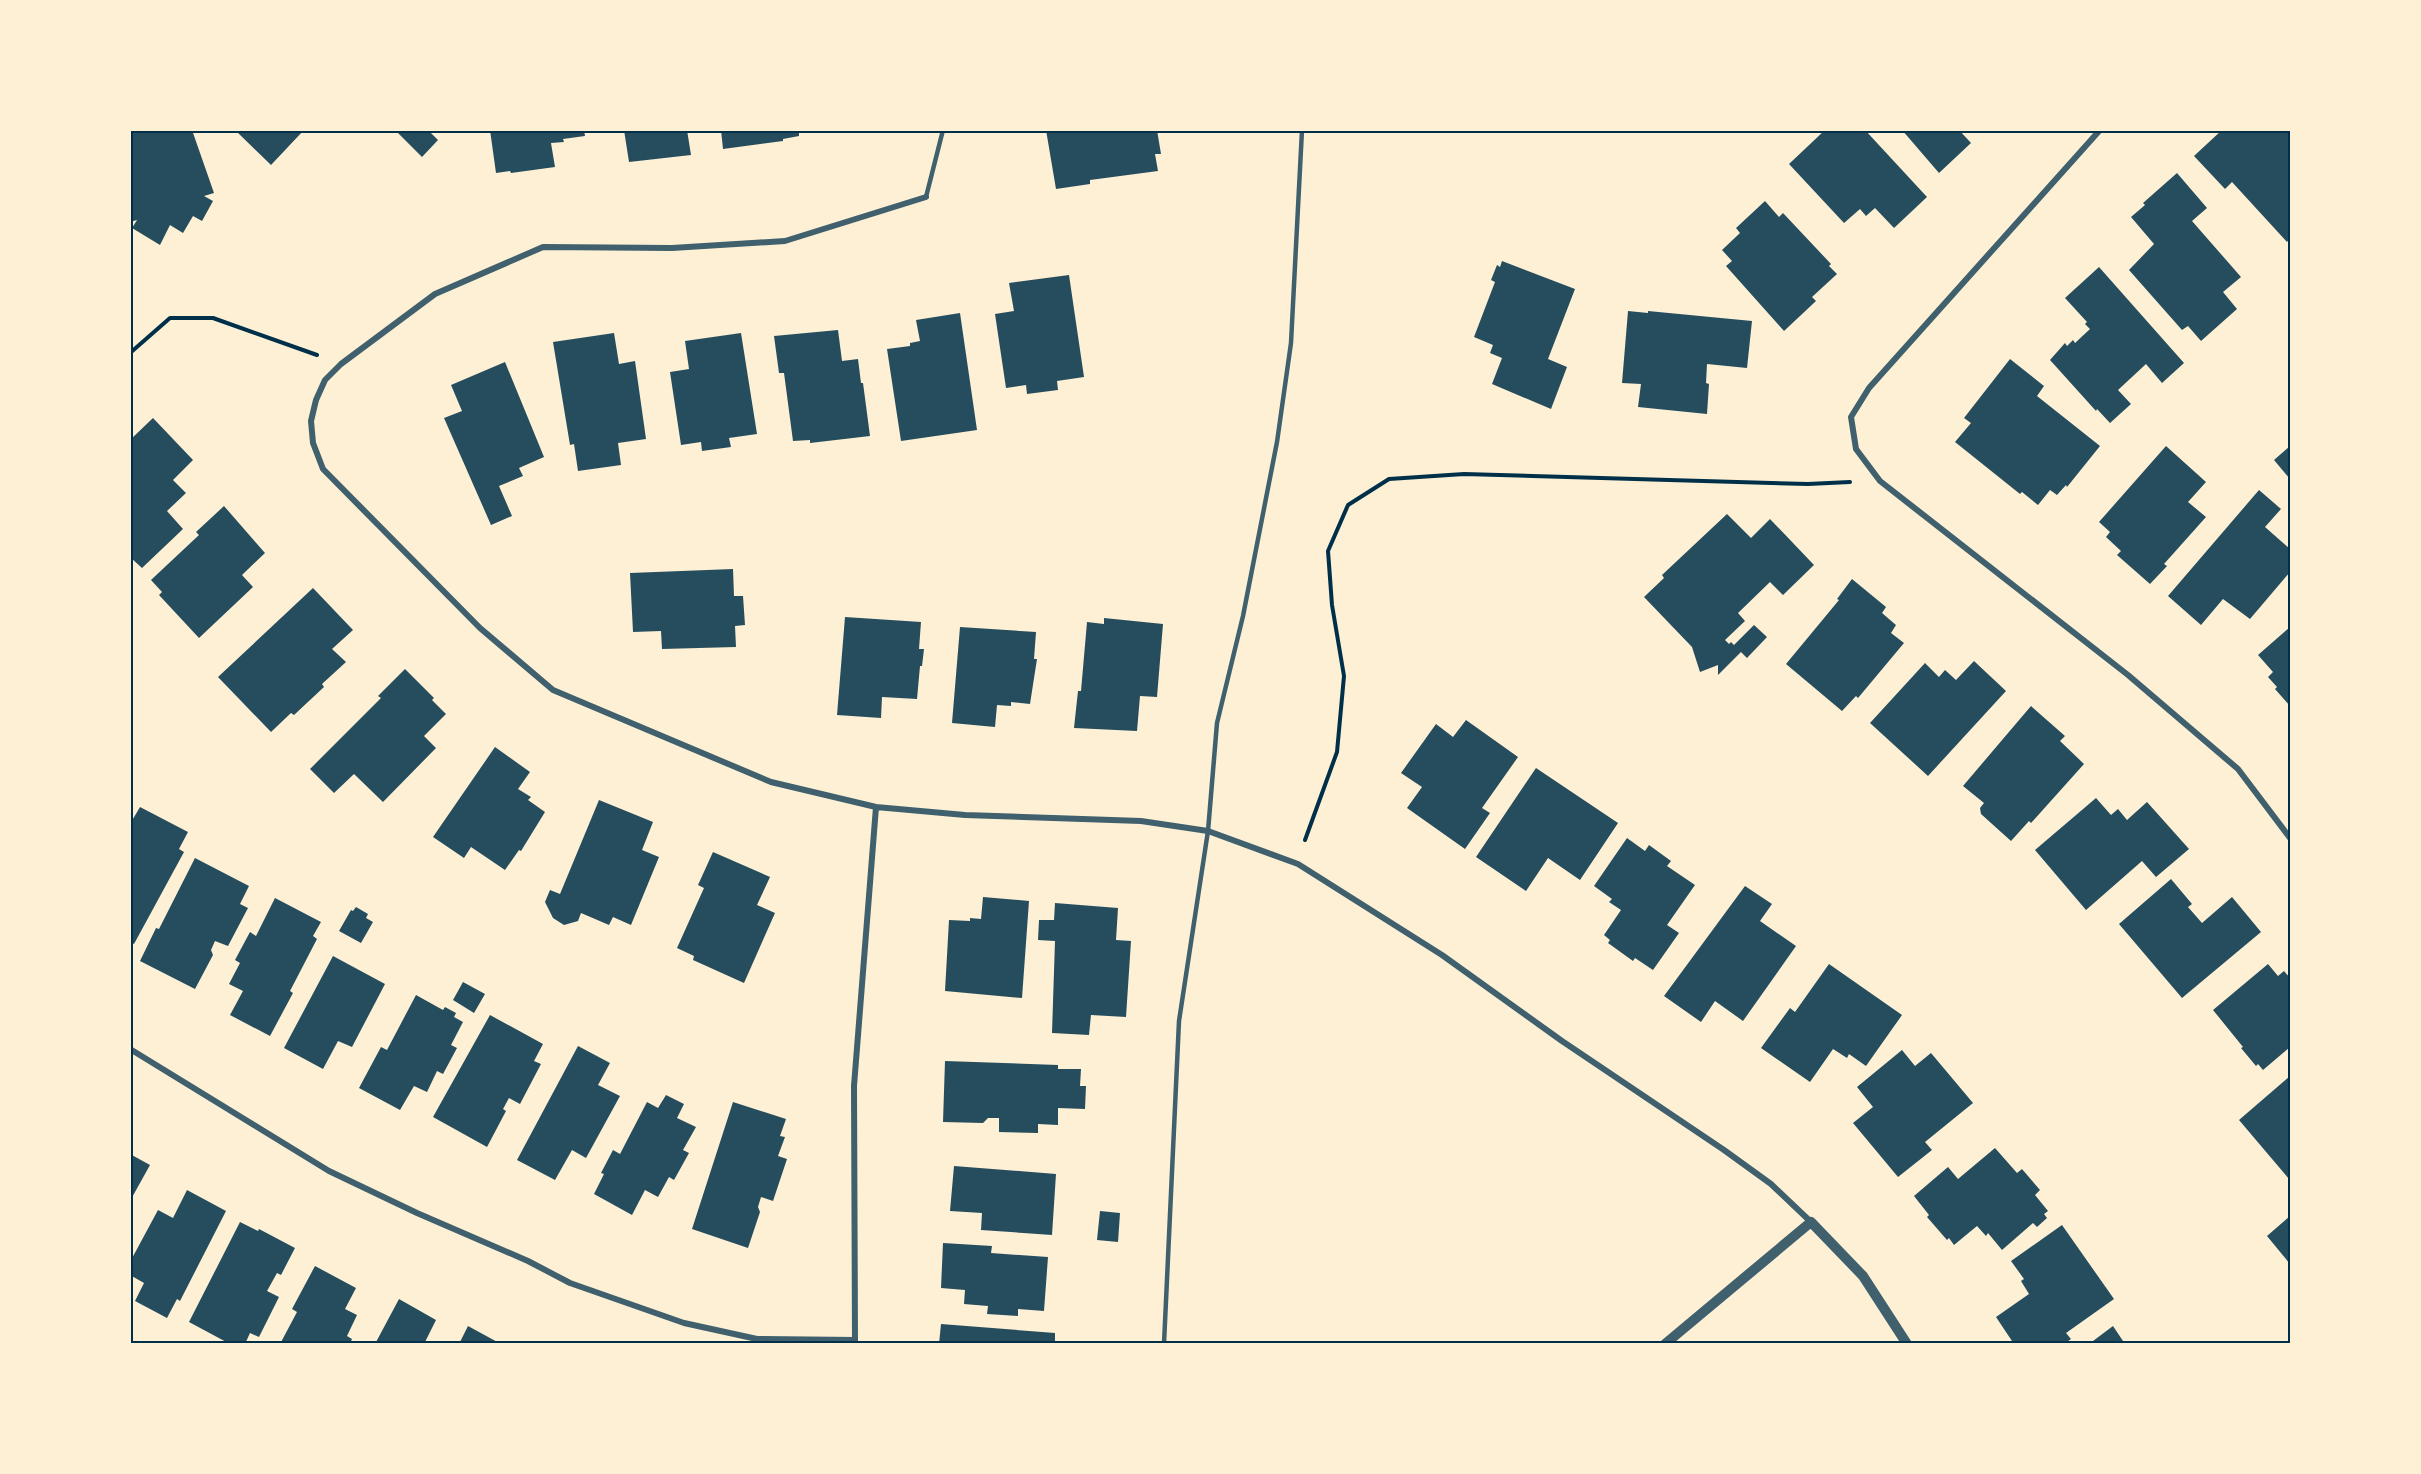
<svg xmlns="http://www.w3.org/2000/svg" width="2421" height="1474" font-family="'Asap Condensed',sans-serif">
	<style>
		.building { fill: #264d5e }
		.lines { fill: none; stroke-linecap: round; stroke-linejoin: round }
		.path { stroke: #003049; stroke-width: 4 }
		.service { stroke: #3f606c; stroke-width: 4.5 }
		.minor { stroke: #3f606c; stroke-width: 6 }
		.tertiary { stroke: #3f606c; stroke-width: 10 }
		.neatline { fill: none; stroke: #003049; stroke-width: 2 }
	</style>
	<rect width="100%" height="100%" fill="#fdf0d5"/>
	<path class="building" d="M130,130H192L214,193L204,196L213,201L202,221L193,216L183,233L170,225L160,245L132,228L137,220L130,222Z
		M235,130H304L271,165Z
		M395,130H428L438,140L422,157Z
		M490,130H584L585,136L563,139L564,142L551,143L555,167L511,173L510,171L496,173Z
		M624,130H687L691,155L629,162Z
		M721,130H799V136L783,139V141L723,149Z
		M1046,130H1157L1161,154H1155L1158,171L1090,180V184L1056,189Z
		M1825,130H1865L1927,197L1894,228L1875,208L1866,216L1860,209L1844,223L1789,164Z
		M1902,130H1959L1971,143L1939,173Z
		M2222,130H2290V238L2287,242L2232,182L2225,189L2194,156Z
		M2177,173L2207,208L2192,221L2241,277L2223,292L2237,309L2201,341L2188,326L2182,330L2129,270L2154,244L2131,217L2145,205L2143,203Z
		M1765,201L1779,217L1783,213L1831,264L1829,266L1837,274L1812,297L1816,301L1784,331L1726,266L1732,261L1722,250L1740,233L1736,228Z
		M1502,261L1575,289L1548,359L1567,367L1551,409L1492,384L1502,358L1490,353L1493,345L1474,337L1495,282L1491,280L1497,265L1500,267Z
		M2099,267L2184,363L2162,383L2146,364L2118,390L2131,404L2110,423L2097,409L2096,411L2050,360L2065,343L2067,346L2073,340L2075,343L2090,329L2085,324L2087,322L2065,298Z
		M1069,275L1084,377L1057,381L1058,390L1027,394L1026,385L1006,388L995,314L1014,311L1009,283Z
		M1628,311L1648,313V311L1752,321L1747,368L1707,364L1706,383L1709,384L1707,414L1638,407L1641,384L1622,383Z
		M960,313L977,430L901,441L887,349L910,346V343L920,341L916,320Z
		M838,330L842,361L858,359L861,383H863L870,436L810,443V440L793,441L784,373H779L774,336Z
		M614,333L619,364L635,361L646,439L618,443L621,465L578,471L574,444L570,445L553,342Z
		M741,333L757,434L729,438L731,447L702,451L701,442L681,445L670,372L689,369L685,341Z
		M2010,359L2044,386L2037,396L2100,446L2067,487L2066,485L2057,495L2050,490L2038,505L2022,492L2020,494L1955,442L1971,423L1964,418Z
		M505,362L544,457L519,468L523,476L499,486L512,516L491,525L444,418L462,411L451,385Z
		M153,418L193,460L173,480L186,493L167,511L183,529L142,568L130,557V440Z
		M2166,446L2206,482L2188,502L2206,517L2164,564L2167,566L2150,584L2117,555L2121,551L2106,537L2110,532L2099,522Z
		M2290,446V479L2274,460Z
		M2259,490L2281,509L2265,527L2290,549V572L2250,619L2223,599L2201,625L2168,596Z
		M224,506L265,553L242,575L253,587L199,638L159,595L162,592L151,580L199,535L196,532Z
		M1727,514L1751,538L1770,519L1814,565L1783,595L1770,582L1738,613L1745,621L1725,640L1729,644L1731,642L1734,645L1754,625L1767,637L1747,658L1741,652L1718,675V665L1700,672L1692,647L1644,597L1664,578L1662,575Z
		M733,569L734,596H743L745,625L735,626L736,647L662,649L661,631L633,632L630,573Z
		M1852,579L1886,607L1882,613L1896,625L1891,633L1904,643L1858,698L1856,696L1842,711L1786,664L1839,600L1837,599Z
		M313,588L353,630L332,649L346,662L322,684L324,687L294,715L291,713L271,732L218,677Z
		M845,617L921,622L919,649H924L922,666H920L917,699L882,697L881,718L837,715Z
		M1104,618L1163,624L1157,697L1140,696L1137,731L1074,728L1078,691H1081L1087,622L1104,624Z
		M960,627L1036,632L1034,659H1037L1030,704L1011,702V706L997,705L995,727L952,723Z
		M2290,627V706L2275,689L2277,687L2268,677L2273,672L2258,655Z
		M1974,661L2006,691L1928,776L1870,723L1925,663L1939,677L1945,670L1956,680Z
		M405,669L434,698L432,700L446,714L424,736L436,748L383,802L354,774L334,793L310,769L381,698L378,696Z
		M2031,706L2065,736L2060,741L2084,764L2031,823L2029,821L2011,841L1981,814L1980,808L1984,803L1963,786Z
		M1466,720L1518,757L1482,808L1490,813L1465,849L1407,808L1422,787L1401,773L1436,724L1453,737Z
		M495,747L530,772L518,789L531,797L528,800L545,812L521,851L519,850L505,870L471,847L464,858L433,837Z
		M1536,768L1618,823L1580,880L1548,858L1526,891L1476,857Z
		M2096,798L2111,815L2118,809L2127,820L2147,802L2189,849L2156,877L2142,861L2086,910L2035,850Z
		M599,800L653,822L642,850L659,857L631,925L613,917L609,925L581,913L578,921L564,925L553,918L545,902L550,890L560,894Z
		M140,807L188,832L179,849L184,852L134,944L130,942V824Z
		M1627,838L1645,851L1649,845L1671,861L1667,866L1695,885L1667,925L1679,933L1653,970L1635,958L1633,961L1608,943L1610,940L1604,935L1621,910L1609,902L1612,899L1594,886Z
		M713,852L770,877L757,905L775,913L744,983L693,960L694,956L677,948L704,888L698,885Z
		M195,858L249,886L240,904L248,908L228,946L215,941L211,950L213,955L195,989L140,961L156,928L159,929Z
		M2171,879L2192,904L2188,907L2202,923L2232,897L2261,932L2182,998L2119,924Z
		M1745,886L1772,904L1760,921L1796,946L1743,1021L1715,1001L1701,1022L1664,996Z
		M983,897L1029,901L1022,998L945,991L949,920L970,921V918L981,919Z
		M275,898L321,922L313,936L317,939L290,991L293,993L270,1036L230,1015L243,991L229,984L240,963L235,960L250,932L256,936Z
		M1055,903L1118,908L1116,940L1131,941L1126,1017L1091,1015L1089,1035L1052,1033L1055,941L1038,940L1039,920H1054Z
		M356,907L368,914L366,918L373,922L361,943L339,931L351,910L353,911Z
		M333,956L385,984L352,1047L338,1041L323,1069L284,1048Z
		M1829,964L1902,1015L1866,1066L1849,1054L1847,1058L1833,1049L1810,1082L1761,1048L1790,1008L1795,1012Z
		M2268,964L2278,976L2284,971L2290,978V1047L2263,1070L2258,1064L2256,1066L2241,1048L2243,1047L2213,1010Z
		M463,982L485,994L474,1013L453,1000Z
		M416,995L443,1010L445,1007L456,1013L454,1017L463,1022L451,1045L457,1048L443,1074L437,1071L427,1092L414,1086L400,1110L359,1088L381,1047L387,1050Z
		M490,1015L543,1044L534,1061L541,1064L520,1104L509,1098L503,1109L506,1111L487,1147L433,1117Z
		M578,1046L610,1063L598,1085L620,1096L586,1158L572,1150L555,1180L517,1160Z
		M1902,1050L1915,1066L1931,1053L1973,1103L1925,1142L1932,1150L1898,1177L1853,1123L1873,1107L1857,1087Z
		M945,1061L1058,1065V1069H1081L1080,1086H1086L1085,1109L1058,1108V1125L1038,1124V1133L999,1132V1118H988L983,1123L943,1122Z
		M2290,1076V1178L2289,1179L2239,1120Z
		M666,1095L684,1104L677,1118L696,1127L683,1150L689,1153L674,1180L669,1177L658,1197L645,1190L632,1215L594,1194L604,1174L601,1173L613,1150L620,1154L647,1102L658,1108Z
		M733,1102L786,1119L780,1136L785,1137L778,1156L787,1159L773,1201L761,1197L758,1207L760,1212L748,1248L692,1229Z
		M1995,1148L2017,1173L2022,1169L2040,1190L2035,1195L2048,1211L2044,1214L2047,1218L2037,1227L2033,1223L2002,1250L1988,1233L1986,1236L1977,1226L1954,1245L1949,1238L1947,1240L1927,1217L1929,1215L1914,1196L1948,1167L1958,1179Z
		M130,1154L150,1165L130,1201Z
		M954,1166L1056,1174L1052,1235L981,1230L982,1213L950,1211Z
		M187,1190L226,1211L180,1301L177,1299L167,1318L135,1301L144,1283L130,1275V1262L158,1210L173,1218Z
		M1100,1211L1120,1213L1118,1242L1097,1240Z
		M2290,1216V1264L2267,1236Z
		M240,1222L258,1231L259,1229L295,1248L281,1275L277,1273L267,1291L279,1297L259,1337L250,1333L245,1344H230L189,1322Z
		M2062,1225L2114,1299L2066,1333L2071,1339L2064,1344H2014L1996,1317L2029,1294L2021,1281L2024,1279L2011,1261Z
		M943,1243L992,1246L991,1253L1048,1257L1044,1311L1018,1309V1316L987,1314L988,1306L964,1304L965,1290L941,1288Z
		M315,1266L356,1288L345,1309L357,1315L347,1336L352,1339L350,1344H280L297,1312L292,1309Z
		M399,1299L436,1320L424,1344H375Z
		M941,1324L1055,1333V1344H939Z
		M468,1326L501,1344H459Z
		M2113,1326L2125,1344H2089Z"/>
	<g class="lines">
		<path class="path" d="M130,353L170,318H213L317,355
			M1305,840L1337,752L1344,676L1332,605L1328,551L1348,505L1389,479L1464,474L1808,484L1850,482"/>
		<path class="service" d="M926,197L943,130
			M1164,1344L1179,1021L1208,831L1217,723L1243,616L1277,442L1291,343L1302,130"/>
		<path class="minor" d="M2100,130L1869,388L1851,417L1856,449L1880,481L2128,675L2238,769L2290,838
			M926,197L785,241L672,248L543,247L435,294L341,364L325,380L316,400L311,421L313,443L323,469L480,628L553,690L771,782L876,807L965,815L1141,821L1208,831L1298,864L1442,955L1562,1041L1724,1150L1771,1184L1811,1222
			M130,1049L329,1171L417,1213L528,1261L570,1283L684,1323L757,1339L855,1340
			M855,1343L854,1086L876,807"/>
		<path class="tertiary" d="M1665,1344L1811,1222L1863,1276L1907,1344"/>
	</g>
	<rect width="2421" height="1474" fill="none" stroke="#fdf0d5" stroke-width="264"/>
	<rect x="132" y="132" width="2157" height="1210" class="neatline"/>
</svg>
